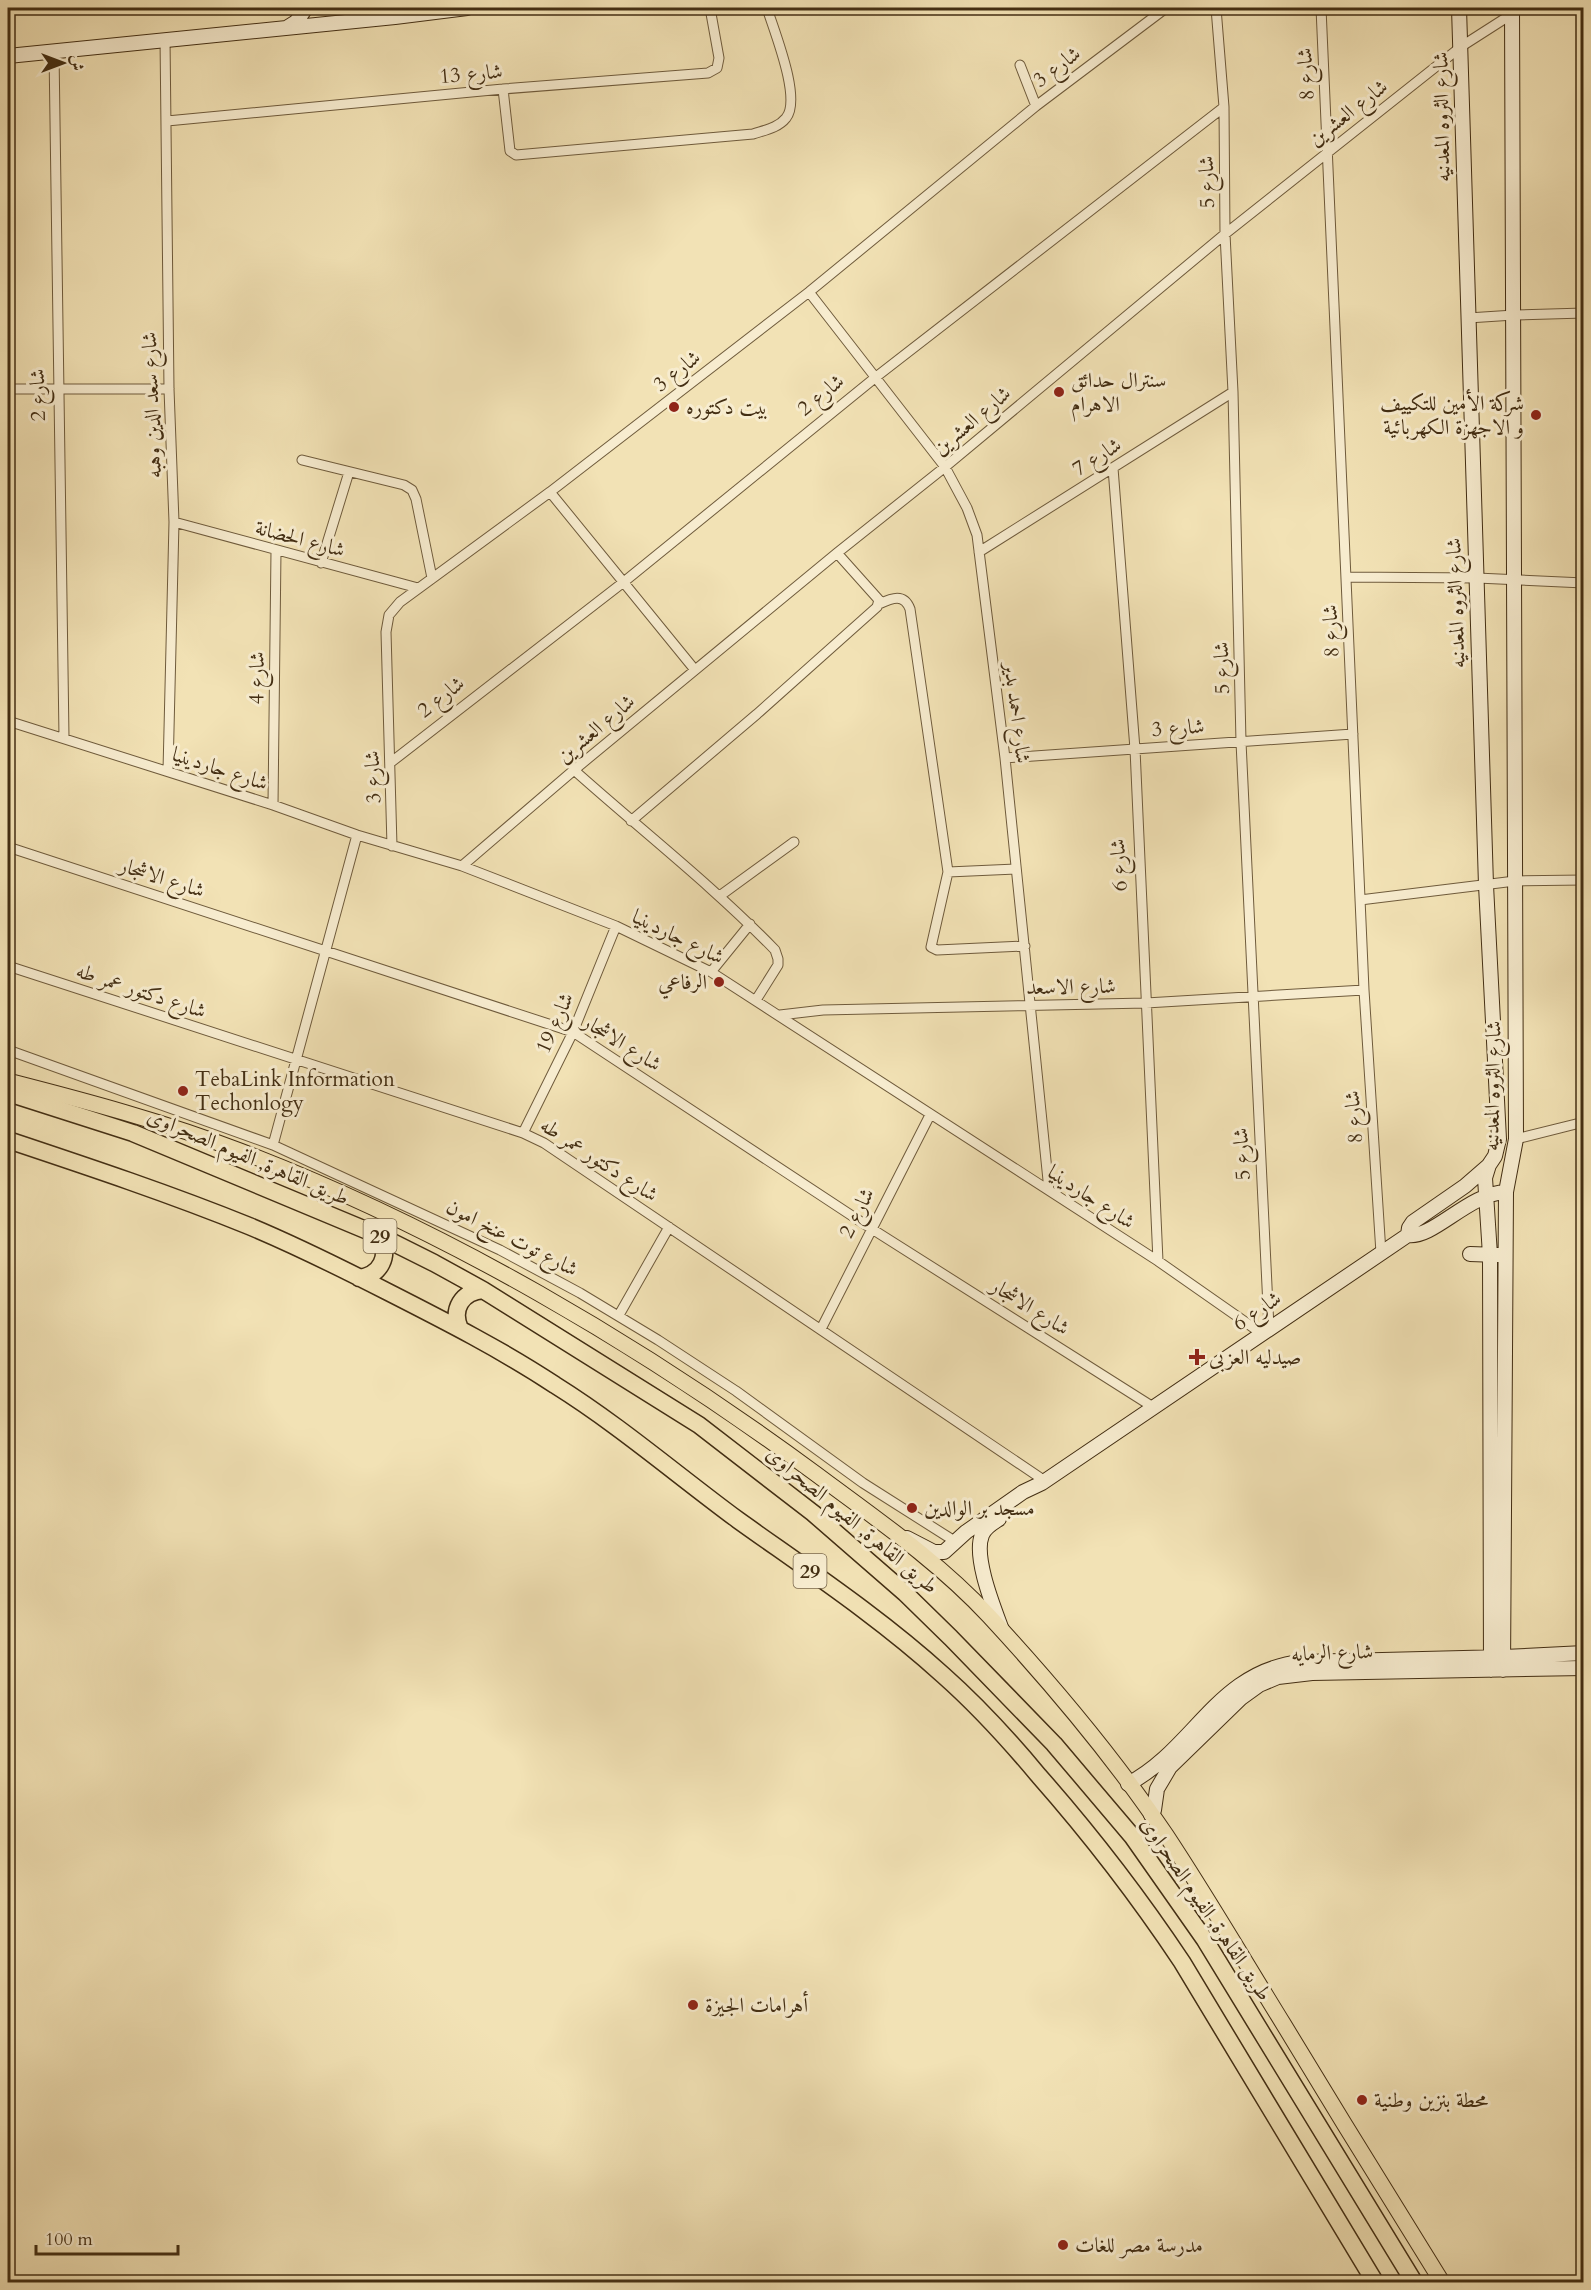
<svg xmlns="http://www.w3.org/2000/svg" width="1591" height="2290" font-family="Cardo,Amiri,serif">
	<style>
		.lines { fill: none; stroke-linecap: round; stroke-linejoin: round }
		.street-casing { stroke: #6f5b3c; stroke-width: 11 }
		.secondary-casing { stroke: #432e13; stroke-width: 16 }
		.primary-casing { stroke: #432e13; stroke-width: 17 }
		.highway-casing { stroke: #432e13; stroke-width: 19 }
		.street { stroke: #f7eccf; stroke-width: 9 }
		.secondary { stroke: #f7eccf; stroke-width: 14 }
		.primary { stroke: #f2e2b5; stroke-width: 15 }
		.highway { stroke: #f2e2b5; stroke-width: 16 }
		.poi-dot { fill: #8f2418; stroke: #f7eccf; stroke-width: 2 }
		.labels { text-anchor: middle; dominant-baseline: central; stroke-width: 6; stroke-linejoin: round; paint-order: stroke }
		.shield { fill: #f7eccf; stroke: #79674b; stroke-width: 1.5 }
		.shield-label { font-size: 20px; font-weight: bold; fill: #432e13 }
		.street-label { font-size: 21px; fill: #432e13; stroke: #f7eccf }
		.poi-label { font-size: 21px; fill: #432e13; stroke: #f7eccf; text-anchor: start }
	</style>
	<rect width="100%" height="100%" fill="#f2e2b5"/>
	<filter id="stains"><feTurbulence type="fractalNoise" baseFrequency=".00333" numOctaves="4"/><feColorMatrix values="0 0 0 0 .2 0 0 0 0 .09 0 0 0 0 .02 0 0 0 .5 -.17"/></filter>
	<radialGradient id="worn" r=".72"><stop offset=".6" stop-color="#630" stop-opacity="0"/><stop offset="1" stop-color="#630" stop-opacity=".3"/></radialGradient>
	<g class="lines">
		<defs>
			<path id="street" d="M1216,8L1224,107L1225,234L1233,392L1241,742L1269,1328
				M1321,8L1364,990L1381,1253
				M165,39L169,389L174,522L168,771
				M54,52L64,737
				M1020,65L1036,106
				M503,89L510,151L516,155L753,134C765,130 778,128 786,118C802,99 774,31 767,8
				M167,121L503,89L708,73L717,68L719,58L710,8
				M809,292L945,467L967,508L977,535L1005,758L1049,1190
				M1468,318L1514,315L1584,313
				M8,389H169
				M302,460L404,485L412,490L416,499L432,578
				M1113,468L1135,749L1158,1261
				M550,492L695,670
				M174,522L418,588
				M979,552L1233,392
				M321,563L349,472
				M1347,577L1477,578L1584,583
				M879,604C892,598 904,593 910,609L948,872L931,947L937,950L1025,946
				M8,721L273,805L357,835L462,866L616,926L711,972L1158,1261L1261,1333
				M1005,758L1353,734
				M390,763L625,581L876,377L1224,107
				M574,770C641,830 712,885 775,950L778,959V965L756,1000
				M273,805L276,551
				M631,821L757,714L877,607L879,600L837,553
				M392,846L386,632L389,615L400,602L550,492L809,292L1036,106L1166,8
				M8,847L573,1032L872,1229L1153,1407
				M462,866L574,770L837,553L945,467L1225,234L1462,46L1512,14
				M948,872L1016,869
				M721,895L794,842
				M1360,900L1515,881L1584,880
				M8,966L523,1133L544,1143L1045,1481
				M711,972L750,924
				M780,1015L823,1010L1146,1003L1364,990
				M8,1050L273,1145L500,1250L580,1293L658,1340L736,1391L863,1483L956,1542
				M523,1133L573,1032L616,926
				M1516,1139L1584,1122
				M273,1145L357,835
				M619,1315L669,1227
				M821,1329L930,1115"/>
			<path id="secondary" d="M1459,8L1486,885L1499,1139L1495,1156L1489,1165L1485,1178L1490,1255L1491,1670
				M288,27L296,22L306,8
				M8,56L395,17L467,8
				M1408,1235L1409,1228L1413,1222L1465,1186L1488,1166
				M1470,1254L1498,1255
				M999,1519C993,1523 985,1527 982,1535C973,1557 994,1608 1002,1630
				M907,1538L934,1552H944L966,1532L1023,1492L1042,1483L1408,1235C1433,1239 1469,1193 1506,1192
				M1503,1670L1506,1192L1516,1139L1512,8
				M1128,1784C1195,1749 1217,1671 1301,1662L1504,1657L1584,1653
				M1151,1815L1154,1810L1157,1789L1170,1767L1241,1698L1259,1685L1278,1677L1312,1673L1584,1668"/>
			<path id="primary" d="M8,1081C86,1101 165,1122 240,1151C444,1229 641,1345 816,1474C875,1518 938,1561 989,1616C1051,1683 1115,1759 1166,1835C1207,1897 1245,1962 1284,2025C1336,2111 1389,2197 1442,2282"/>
			<path id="highway" d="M8,1093L133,1133L380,1236L434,1263L483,1290L699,1425L813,1513L905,1593L951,1638L1054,1744L1132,1836L1205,1940L1414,2282
				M8,1140C89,1167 170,1194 249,1226C297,1246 343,1269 388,1292C445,1321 502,1350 555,1385C619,1425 677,1475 738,1520C808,1570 879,1617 943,1675C978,1706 1009,1740 1039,1776C1091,1835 1138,1896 1182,1962L1375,2282
				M359,1278C381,1275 390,1256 380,1236
				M460,1329C451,1309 462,1292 483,1290"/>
		</defs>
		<use href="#street" class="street-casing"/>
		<use href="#secondary" class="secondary-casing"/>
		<use href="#primary" class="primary-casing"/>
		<use href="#highway" class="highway-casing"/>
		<use href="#street" class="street"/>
		<use href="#secondary" class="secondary"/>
		<use href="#primary" class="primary"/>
		<use href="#highway" class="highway"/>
	</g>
	<g class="poi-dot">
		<circle cx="1059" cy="392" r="6"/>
		<circle cx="674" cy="407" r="6"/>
		<circle cx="1536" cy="415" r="6"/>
		<circle cx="719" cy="982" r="6"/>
		<circle cx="183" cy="1091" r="6"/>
		<path d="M1194 1348h6v6h6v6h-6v6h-6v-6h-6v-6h6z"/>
		<circle cx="912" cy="1508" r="6"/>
		<circle cx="693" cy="2005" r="6"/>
		<circle cx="1362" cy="2100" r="6"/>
		<circle cx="1063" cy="2245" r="6"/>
	</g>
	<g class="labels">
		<g class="shield">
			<rect x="363.5" y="1219" width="33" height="34" rx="4.5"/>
			<rect x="793.5" y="1554" width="33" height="34" rx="4.5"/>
		</g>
		<g class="shield-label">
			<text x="380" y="1236">29</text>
			<text x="810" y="1571">29</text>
		</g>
		<g class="street-label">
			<text transform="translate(1057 67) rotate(-37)">شارع 3</text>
			<text transform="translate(471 74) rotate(-5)">شارع 13</text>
			<text transform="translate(1306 74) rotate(-93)">شارع 8</text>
			<text transform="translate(1348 113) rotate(-38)">شارع العشرين</text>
			<text transform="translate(1442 117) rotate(-91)">شارع الثروه المعدنيه</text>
			<text transform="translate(1207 182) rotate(-91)">شارع 5</text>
			<text transform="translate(677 371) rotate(-38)">شارع 3</text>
			<text transform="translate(38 395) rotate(-91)">شارع 2</text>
			<text transform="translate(821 395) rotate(-39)">شارع 2</text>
			<text transform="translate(152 405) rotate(-92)">شارع سعد الدين وهبه</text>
			<text transform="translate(972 421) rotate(-40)">شارع العشرين</text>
			<text transform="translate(1097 457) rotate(-32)">شارع 7</text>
			<text transform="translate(300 539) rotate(15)">شارع الحضانة</text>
			<text transform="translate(1456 603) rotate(-92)">شارع الثروه المعدنيه</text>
			<text transform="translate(1331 631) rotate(-92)">شارع 8</text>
			<text transform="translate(1222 668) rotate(-91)">شارع 5</text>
			<text transform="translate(257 678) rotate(-89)">شارع 4</text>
			<text transform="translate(441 697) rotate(-38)">شارع 2</text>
			<text transform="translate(1017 713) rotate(83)">شارع احمد بدير</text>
			<text transform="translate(1178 728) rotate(-4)">شارع 3</text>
			<text transform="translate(596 729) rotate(-40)">شارع العشرين</text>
			<text transform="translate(220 769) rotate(18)">شارع جاردينيا</text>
			<text transform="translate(373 777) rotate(-92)">شارع 3</text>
			<text transform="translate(1119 865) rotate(-93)">شارع 6</text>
			<text transform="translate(162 878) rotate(18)">شارع الاشجار</text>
			<text transform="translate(678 937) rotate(26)">شارع جاردينيا</text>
			<text transform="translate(1071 987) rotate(-1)">شارع الاسعد</text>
			<text transform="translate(141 991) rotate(18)">شارع دكتور عمر طه</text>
			<text transform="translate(555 1023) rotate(-66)">شارع 19</text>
			<text transform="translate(622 1043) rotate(32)">شارع الاشجار</text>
			<text transform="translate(1493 1086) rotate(-89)">شارع الثروه المعدنيه</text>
			<text transform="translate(1354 1117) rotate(-94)">شارع 8</text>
			<text transform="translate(1242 1154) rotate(-93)">شارع 5</text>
			<text transform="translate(248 1157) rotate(23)">طريق القاهرة, الفيوم الصحراوى</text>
			<text transform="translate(599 1160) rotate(33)">شارع دكتور عمر طه</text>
			<text transform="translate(1091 1197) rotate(33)">شارع جاردينيا</text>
			<text transform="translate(857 1213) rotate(-63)">شارع 2</text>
			<text transform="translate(512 1238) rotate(27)">شارع توت عنخ امون</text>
			<text transform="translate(1030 1307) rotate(32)">شارع الاشجار</text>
			<text transform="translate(1257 1311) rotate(-34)">شارع 6</text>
			<text transform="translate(852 1520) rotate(40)">طريق القاهرة, الفيوم الصحراوى</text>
			<text transform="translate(1332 1653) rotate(-2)">شارع الرمايه</text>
			<text transform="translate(1206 1909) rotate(56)">طريق القاهرة, الفيوم الصحراوى</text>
		</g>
		<g class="poi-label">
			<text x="1071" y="380">سنترال حدائق<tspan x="1071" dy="24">الاهرام</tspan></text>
			<text x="1524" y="403" text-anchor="end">شركة الأمين للتكييف<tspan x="1524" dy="24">و الاجهزة الكهربائية</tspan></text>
			<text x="686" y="407">بيت دكتوره</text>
			<text x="707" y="982" text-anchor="end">الرفاعي</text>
			<text x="195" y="1079">TebaLink Information<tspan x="195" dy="24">Techonlogy</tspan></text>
			<text x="1209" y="1357">صيدليه العزبى</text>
			<text x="924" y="1508">مسجد بر الوالدين</text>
			<text x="705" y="2005">أهرامات الجيزة</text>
			<text x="1374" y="2100">محطة بنزين وطنية</text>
			<text x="1075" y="2245">مدرسة مصر للغات</text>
		</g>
	</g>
	<rect width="1591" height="2290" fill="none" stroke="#f2e2b5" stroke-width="30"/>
	<rect x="9" y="9" width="1573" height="2272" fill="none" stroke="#432e13" stroke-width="3"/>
	<rect x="15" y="15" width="1561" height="2260" fill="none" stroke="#432e13" stroke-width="1.5"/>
	<g transform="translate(63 63) rotate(90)" stroke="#f7eccf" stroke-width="4.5" paint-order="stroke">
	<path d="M0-4.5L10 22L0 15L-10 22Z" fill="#432e13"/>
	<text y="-9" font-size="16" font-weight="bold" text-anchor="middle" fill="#432e13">ش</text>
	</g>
	<path d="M36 2245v9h142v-9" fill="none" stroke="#432e13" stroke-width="3"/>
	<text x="45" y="2245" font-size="18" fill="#432e13" stroke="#f7eccf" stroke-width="4.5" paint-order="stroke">100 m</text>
	<rect width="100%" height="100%" filter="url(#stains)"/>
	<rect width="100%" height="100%" fill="url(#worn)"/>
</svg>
